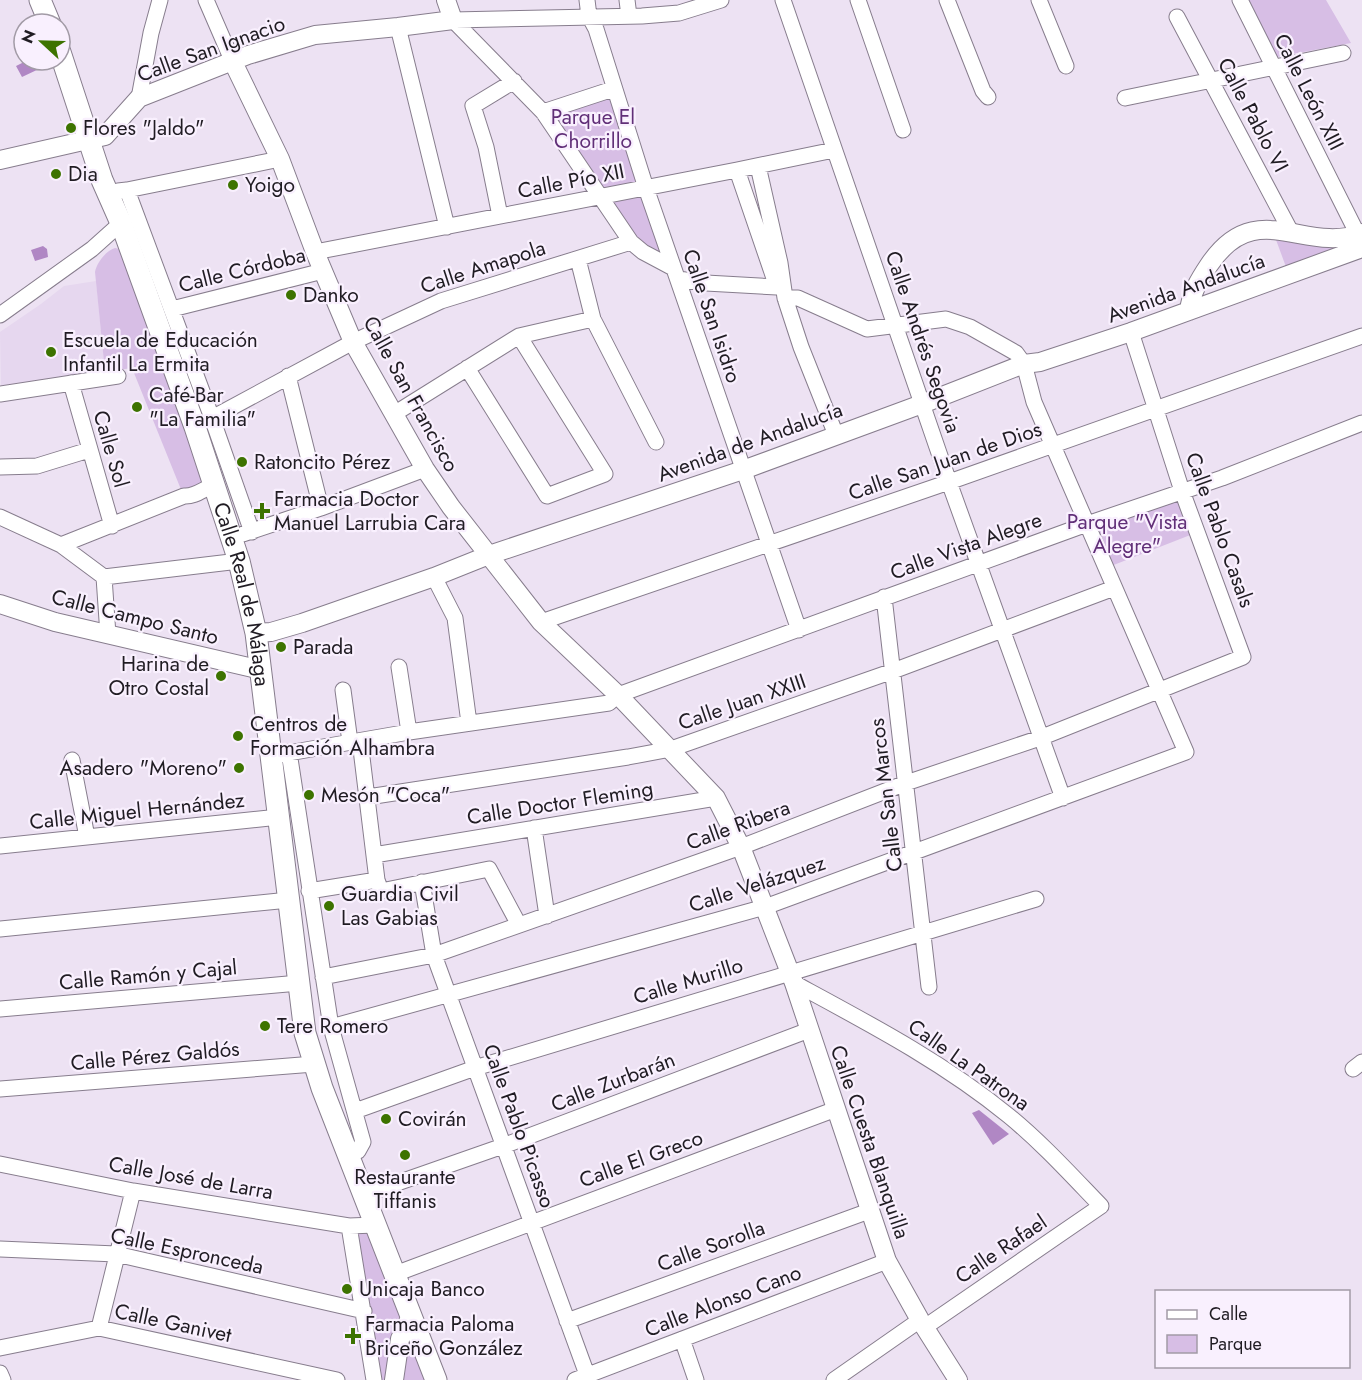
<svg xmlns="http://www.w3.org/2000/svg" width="1362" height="1380" font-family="Jost,sans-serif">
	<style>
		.built { fill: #e6d7ef }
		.green { fill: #d7bee5 }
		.water { fill: #b087c4 }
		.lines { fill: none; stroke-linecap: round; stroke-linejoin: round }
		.minor-casing { stroke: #877d8d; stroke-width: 17 }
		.tertiary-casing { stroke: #877d8d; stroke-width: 20 }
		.secondary-casing { stroke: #877d8d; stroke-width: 23 }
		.minor { stroke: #fff; stroke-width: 15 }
		.tertiary { stroke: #fff; stroke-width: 18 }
		.secondary { stroke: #fff; stroke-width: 21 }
		.poi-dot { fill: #3d7300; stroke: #f9f0fe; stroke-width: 2 }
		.labels { text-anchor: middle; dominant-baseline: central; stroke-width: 4.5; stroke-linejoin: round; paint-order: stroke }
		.street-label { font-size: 21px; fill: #201c23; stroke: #f9f0fe }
		.park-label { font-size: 21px; fill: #612f78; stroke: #f9f0fe }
		.poi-label { font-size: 21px; fill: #201c23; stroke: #f9f0fe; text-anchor: start }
	</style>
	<rect width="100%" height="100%" fill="#ede2f3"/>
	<path class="built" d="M96,281L105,372L1,388L0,332L41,304L64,286Z"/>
	<path class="green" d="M1249,0H1326L1351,43L1277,57Z
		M610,96L638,184L602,190L552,115Z
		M643,197L661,252L657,254L633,237L610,202Z
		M1272,229L1362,248L1289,275Z
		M115,248L120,249L203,482L182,492L132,368L105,372L95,272C97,262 106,251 115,248Z
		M1182,491L1198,532L1106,568L1087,524Z
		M375,1225L436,1380H374L349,1226Z"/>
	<path class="water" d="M28,60H37L41,68L22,77L16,66Z
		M43,246L47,249L48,257L35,261L31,250Z
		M979,1110L1009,1134L993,1145L972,1113Z"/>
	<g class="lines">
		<defs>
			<path id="minor" d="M206,0L232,60
				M587,0L589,16L596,29L646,188L799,630
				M627,0L629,16
				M783,0L949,482L1063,798
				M858,0L903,130
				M947,0L983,91L988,97
				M1039,0L1066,66
				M1240,0L1358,235
				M1177,17L1291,232
				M453,20L543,112L631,242L643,252L673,268
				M453,20L642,16L679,13L721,0
				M398,27L447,227
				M139,98L151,33L160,0
				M1125,98L1343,53
				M543,112L613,89
				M758,166L780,263L785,298L801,347L836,435
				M737,170L776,284
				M127,190L212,418L252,532
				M118,191L127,190L280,159
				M500,216L486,147L473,106L514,81
				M315,252L737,170L834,150
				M578,259L593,319L656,442
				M678,279L706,283L777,287
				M172,309L323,271
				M0,315L92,249L121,223
				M467,368L547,496L605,474L519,336
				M288,376L321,508
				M71,383L112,526
				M0,394L118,376
				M394,414L519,336L593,319
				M212,418L353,342L441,301L631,242
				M0,467L37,466L89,450
				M0,517L61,545L104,577L108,635
				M243,534L321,508L425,469
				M61,545L184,496C196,497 204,488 215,485
				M104,577L239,561
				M434,577L455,618L469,723
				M884,597L929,987
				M541,622L949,482L1362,336
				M399,667L409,732
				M343,690L350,742
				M360,741L377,880L381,891L489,869L519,925
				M289,752L331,1027L363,1142L358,1151L348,1154
				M271,756L409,732L609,703L618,695L1087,524L1222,478L1362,423
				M72,760L87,837
				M368,797L628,757L671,749L893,671L1114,588
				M534,828L547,916
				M0,846L279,817
				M374,855L716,798
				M422,882L434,955L589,1380
				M309,891L377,880
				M0,929L289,900
				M323,977L434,955L741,847L906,783L1040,738L1243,657L1182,491L1131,332
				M794,983C868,1023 943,1062 1009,1116C1042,1143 1071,1175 1101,1206L925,1327
				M0,1009L299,983
				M331,1027L765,907L1186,752L1034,402L1024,364L1016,353L970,327L946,319L867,329L798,298H785
				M1353,1069L1362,1062
				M0,1089L314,1064
				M355,1111L475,1068L1036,899
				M0,1164L133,1191L349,1226L375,1225
				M363,1195L503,1146L809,1030
				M349,1226L374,1380
				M0,1249L116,1254L364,1311
				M395,1274L836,1109
				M567,1321L869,1211
				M99,1328L133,1191
				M682,1339L696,1380
				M0,1348L99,1328L337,1380
				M0,1373L3,1380
				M575,1380L887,1261
				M834,1380L920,1320"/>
			<path id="tertiary" d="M232,60L280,159L315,252L353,342L425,469L451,507L541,622L618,695L716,798L741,847L794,983L887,1261L920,1320L958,1380
				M0,160L105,136L139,98L248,55L315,35L398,27L453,20L446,0
				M1189,311C1191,293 1199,280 1209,265C1256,195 1304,255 1362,233
				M0,604L55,622L261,670
				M256,633L271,632L302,623L434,577L489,555L743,470L922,404L1024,364L1040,362L1131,332L1362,248
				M394,1380L400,1339L411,1316"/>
			<g id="secondary">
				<path d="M40,0L50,24"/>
				<path id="s1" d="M60,52L102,180L121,223L195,427L239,561L256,633L305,1033L322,1088L436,1380"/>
			</g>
		</defs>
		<use href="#minor" class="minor-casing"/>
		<use href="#tertiary" class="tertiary-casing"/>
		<use href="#secondary" class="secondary-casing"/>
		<use href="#minor" class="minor"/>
		<use href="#tertiary" class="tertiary"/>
		<use href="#secondary" class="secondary"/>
	</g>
	<g class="poi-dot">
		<circle cx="71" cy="128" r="6"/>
		<circle cx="56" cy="174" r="6"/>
		<circle cx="233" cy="185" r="6"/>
		<circle cx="291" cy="295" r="6"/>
		<circle cx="51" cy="352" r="6"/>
		<circle cx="137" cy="407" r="6"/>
		<circle cx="242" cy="462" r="6"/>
		<path d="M259 502h6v6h6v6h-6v6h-6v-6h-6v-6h6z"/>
		<circle cx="281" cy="647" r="6"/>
		<circle cx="221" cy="676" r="6"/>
		<circle cx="238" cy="736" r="6"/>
		<circle cx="239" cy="768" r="6"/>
		<circle cx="309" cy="795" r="6"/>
		<circle cx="329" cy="906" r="6"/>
		<circle cx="265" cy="1026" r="6"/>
		<circle cx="386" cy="1119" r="6"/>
		<circle cx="405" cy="1155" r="6"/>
		<circle cx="347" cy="1289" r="6"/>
		<path d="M350 1327h6v6h6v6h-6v6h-6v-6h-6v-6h6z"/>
	</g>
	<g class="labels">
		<g class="street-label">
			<text transform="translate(211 49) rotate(-20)">Calle San Ignacio</text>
			<text transform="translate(1309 92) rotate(63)">Calle León XIII</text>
			<text transform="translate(1253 115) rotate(62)">Calle Pablo VI</text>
			<text transform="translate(571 181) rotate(-11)">Calle Pío XII</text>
			<text transform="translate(483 267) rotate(-18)">Calle Amapola</text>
			<text transform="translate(242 270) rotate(-14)">Calle Córdoba</text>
			<text transform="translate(1186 288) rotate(-20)">Avenida Andalucía</text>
			<text transform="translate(712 316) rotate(71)">Calle San Isidro</text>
			<text transform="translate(923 342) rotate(71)">Calle Andrés Segovia</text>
			<text transform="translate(411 394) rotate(61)">Calle San Francisco</text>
			<text transform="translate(750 442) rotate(-20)">Avenida de Andalucía</text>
			<text transform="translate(111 449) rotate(74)">Calle Sol</text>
			<text transform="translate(945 461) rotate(-19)">Calle San Juan de Dios</text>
			<text transform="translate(1220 530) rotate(70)">Calle Pablo Casals</text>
			<text transform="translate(966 546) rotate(-20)">Calle Vista Alegre</text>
			<text stroke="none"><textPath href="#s1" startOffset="573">Calle Real de Málaga</textPath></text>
			<text transform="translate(135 617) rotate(14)">Calle Campo Santo</text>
			<text transform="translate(742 702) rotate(-19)">Calle Juan XXIII</text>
			<text transform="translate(886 795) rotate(-97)">Calle San Marcos</text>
			<text transform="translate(560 803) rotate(-9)">Calle Doctor Fleming</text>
			<text transform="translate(137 811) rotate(-6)">Calle Miguel Hernández</text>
			<text transform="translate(738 825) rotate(-20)">Calle Ribera</text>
			<text transform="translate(757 884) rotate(-18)">Calle Velázquez</text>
			<text transform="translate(148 975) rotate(-5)">Calle Ramón y Cajal</text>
			<text transform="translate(688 981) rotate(-17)">Calle Murillo</text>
			<text transform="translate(155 1056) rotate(-5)">Calle Pérez Galdós</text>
			<text transform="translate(969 1065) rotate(35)">Calle La Patrona</text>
			<text transform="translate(613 1082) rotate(-21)">Calle Zurbarán</text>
			<text transform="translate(519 1126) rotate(70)">Calle Pablo Picasso</text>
			<text transform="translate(870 1142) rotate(71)">Calle Cuesta Blanquilla</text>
			<text transform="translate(641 1159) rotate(-20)">Calle El Greco</text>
			<text transform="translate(191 1178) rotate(10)">Calle José de Larra</text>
			<text transform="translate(711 1246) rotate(-20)">Calle Sorolla</text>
			<text transform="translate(1001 1249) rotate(-34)">Calle Rafael</text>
			<text transform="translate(187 1251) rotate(12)">Calle Espronceda</text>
			<text transform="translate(723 1301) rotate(-21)">Calle Alonso Cano</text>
			<text transform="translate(173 1323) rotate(12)">Calle Ganivet</text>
		</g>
		<g class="park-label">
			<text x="593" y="117">Parque El<tspan x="593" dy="24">Chorrillo</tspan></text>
			<text x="1127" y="522">Parque "Vista<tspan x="1127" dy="24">Alegre"</tspan></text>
		</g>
		<g class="poi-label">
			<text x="83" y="128">Flores "Jaldo"</text>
			<text x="68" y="174">Dia</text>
			<text x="245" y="185">Yoigo</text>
			<text x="303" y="295">Danko</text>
			<text x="63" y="340">Escuela de Educación<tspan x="63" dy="24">Infantil La Ermita</tspan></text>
			<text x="149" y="395">Café-Bar<tspan x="149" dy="24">"La Familia"</tspan></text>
			<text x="254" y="462">Ratoncito Pérez</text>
			<text x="274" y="499">Farmacia Doctor<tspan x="274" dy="24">Manuel Larrubia Cara</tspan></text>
			<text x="293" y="647">Parada</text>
			<text x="209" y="664" text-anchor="end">Harina de<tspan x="209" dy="24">Otro Costal</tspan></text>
			<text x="250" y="724">Centros de<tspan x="250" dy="24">Formación Alhambra</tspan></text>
			<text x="227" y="768" text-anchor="end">Asadero "Moreno"</text>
			<text x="321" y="795">Mesón "Coca"</text>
			<text x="341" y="894">Guardia Civil<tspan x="341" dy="24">Las Gabias</tspan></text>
			<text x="277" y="1026">Tere Romero</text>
			<text x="398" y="1119">Covirán</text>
			<text x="405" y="1177" text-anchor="middle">Restaurante<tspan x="405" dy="24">Tiffanis</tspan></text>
			<text x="359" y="1289">Unicaja Banco</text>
			<text x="365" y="1324">Farmacia Paloma<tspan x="365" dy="24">Briceño González</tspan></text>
		</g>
	</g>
	<rect x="1155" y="1290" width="195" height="78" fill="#f9f0fe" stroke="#a29ba6" stroke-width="1.5"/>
	<rect x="1167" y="1310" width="30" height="9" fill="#ffffff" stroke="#a29ba6" stroke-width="1.5"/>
	<text x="1209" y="1320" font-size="18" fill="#201c23">Calle</text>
	<rect x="1167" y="1335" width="30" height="18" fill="#d7bee5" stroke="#a29ba6" stroke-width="1.5"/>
	<text x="1209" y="1350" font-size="18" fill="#201c23">Parque</text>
	<g transform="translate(42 42) rotate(292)"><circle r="28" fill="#f9f0fe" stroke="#a29ba6" stroke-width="1.5"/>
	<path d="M0-4.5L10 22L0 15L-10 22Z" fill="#3d7300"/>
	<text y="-9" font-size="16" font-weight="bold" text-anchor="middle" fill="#201c23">N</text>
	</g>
</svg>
